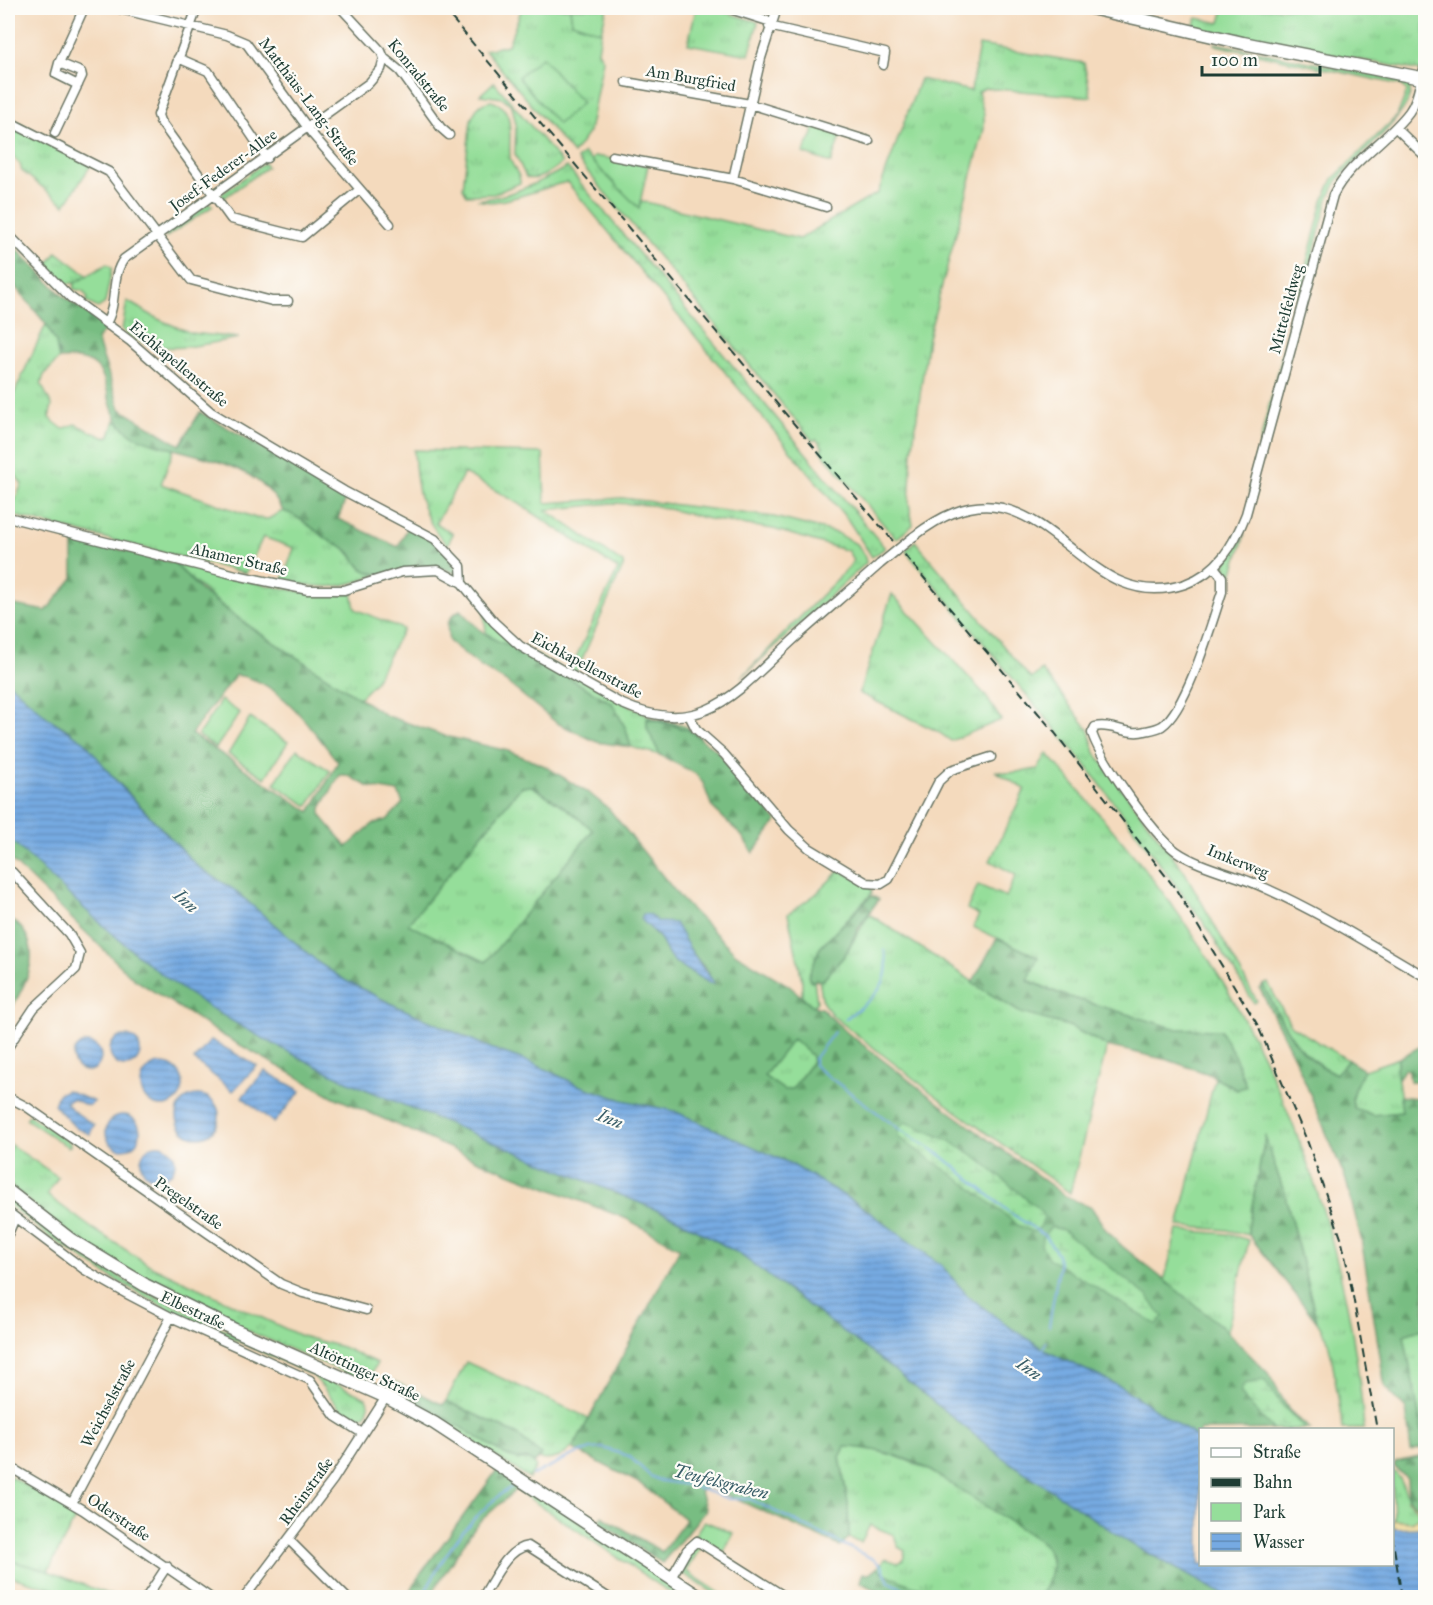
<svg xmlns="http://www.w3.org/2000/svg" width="1433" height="1605" font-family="'IM FELL Great Primer',serif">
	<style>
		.grass { fill: url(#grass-tufts); stroke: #5a8e67; stroke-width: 1.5 }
		.forest { fill: url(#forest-firs); stroke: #4c7d5b; stroke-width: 1.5; fill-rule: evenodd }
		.wetland { fill: url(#wetland-marsh); stroke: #5a8e67; stroke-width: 1.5 }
		.sand { fill: url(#sand-dots); stroke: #868c69; stroke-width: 1.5 }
		.green { fill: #95de9a; stroke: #5a8e67; stroke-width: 1.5 }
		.water { fill: url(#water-rules); stroke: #4a748b; stroke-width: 1.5 }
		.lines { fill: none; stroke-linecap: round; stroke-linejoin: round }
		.stream { stroke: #76aae2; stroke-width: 2 }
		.street-casing { stroke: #6a7464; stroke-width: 11 }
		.secondary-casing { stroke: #6a7464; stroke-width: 15 }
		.street { stroke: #fff; stroke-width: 8 }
		.secondary { stroke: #fff; stroke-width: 12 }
		.rail { stroke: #1f3d34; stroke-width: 2; stroke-dasharray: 9 4.5; stroke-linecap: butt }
		.street-bridge-casing { stroke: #6a7464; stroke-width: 11; stroke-linecap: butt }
		.street-bridge { stroke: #fff; stroke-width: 8 }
		.labels { text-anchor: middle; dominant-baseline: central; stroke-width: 4.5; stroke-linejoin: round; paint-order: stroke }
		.street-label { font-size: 16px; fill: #1f3d34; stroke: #fdfcf7 }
		.water-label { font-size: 18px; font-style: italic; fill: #395e68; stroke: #fdfcf7 }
	</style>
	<defs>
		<pattern id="grass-tufts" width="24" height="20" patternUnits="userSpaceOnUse" patternTransform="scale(1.5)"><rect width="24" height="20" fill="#95de9a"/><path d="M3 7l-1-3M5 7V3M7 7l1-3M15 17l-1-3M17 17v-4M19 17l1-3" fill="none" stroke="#80bf85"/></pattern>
		<pattern id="forest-firs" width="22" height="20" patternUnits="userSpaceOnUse" patternTransform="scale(1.5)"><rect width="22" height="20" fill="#78bd82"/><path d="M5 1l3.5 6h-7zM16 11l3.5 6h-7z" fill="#629b6b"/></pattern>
		<pattern id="wetland-marsh" width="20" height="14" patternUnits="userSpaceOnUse" patternTransform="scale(1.5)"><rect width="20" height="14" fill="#95de9a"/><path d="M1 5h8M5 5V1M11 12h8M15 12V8" fill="none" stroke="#80bf85"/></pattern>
		<pattern id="sand-dots" width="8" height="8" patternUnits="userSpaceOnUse" patternTransform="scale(1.5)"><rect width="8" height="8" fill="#eeda9e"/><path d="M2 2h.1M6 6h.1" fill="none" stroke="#ccbc89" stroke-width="1.8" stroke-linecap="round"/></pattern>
		<pattern id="water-rules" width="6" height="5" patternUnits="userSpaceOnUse" patternTransform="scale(1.5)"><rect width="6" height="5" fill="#76aae2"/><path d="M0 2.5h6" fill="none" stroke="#608cb8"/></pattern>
	</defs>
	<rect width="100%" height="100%" fill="#fdfcf7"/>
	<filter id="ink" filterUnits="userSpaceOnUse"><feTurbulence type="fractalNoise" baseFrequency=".0167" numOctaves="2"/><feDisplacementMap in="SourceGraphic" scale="12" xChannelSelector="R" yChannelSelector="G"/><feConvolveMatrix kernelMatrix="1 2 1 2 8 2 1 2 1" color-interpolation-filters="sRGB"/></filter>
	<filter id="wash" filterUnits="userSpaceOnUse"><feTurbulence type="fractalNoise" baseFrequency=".008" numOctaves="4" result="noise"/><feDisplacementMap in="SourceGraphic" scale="24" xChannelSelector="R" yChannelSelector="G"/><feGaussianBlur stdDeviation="1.35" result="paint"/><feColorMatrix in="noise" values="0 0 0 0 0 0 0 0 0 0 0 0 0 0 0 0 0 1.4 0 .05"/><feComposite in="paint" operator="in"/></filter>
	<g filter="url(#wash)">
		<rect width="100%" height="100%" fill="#f4dabd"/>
		<path class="grass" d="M522,8H570L572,22L601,32L598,51L603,60L589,132L573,154L485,50L508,45Z
			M696,8H710L758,22L749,55L688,44Z
			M1224,8H1425V61L1421,71L1192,28L1197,18L1220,23Z
			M1215,43L1404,81C1433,96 1354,160 1342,175C1335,182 1332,191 1328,199L1249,493L1264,425L1323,201L1333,179L1397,116L1407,91L1401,85L1215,45Z
			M979,45L1084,63L1091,97L985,88L978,92L984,114V129L928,338L912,452L909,503L913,525L896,539L820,450L823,447L816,439L813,441L577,159L584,153L639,207L641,201L799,239L878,193L920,79L971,91Z
			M494,82L562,163C553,170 537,183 526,177L515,154L516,124L512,106L503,98L480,95Z
			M491,101C517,107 508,137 510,157C511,167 521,173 520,183L494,194L467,195L463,188L471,120C475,110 479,103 491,101Z
			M8,117L93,162L65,205L22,171L20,164L8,152Z
			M264,163L267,167L221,200L222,194Z
			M567,167L885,548L872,557L848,520L567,182C547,186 497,208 479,200C511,196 539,183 567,167Z
			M209,203L213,206L166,237V233Z
			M57,252L88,276L78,282L62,285L45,268Z
			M127,301L158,319L191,333L239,338C199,345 155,359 122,330Z
			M46,324L56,343L59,359L44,375L41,384L52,405L49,418L63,429L75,424L105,438L110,436L115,420L134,436L174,449L161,484L256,518L268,519L283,511L291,513L329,540L344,547L362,569L377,575C339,589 323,590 283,580L294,548L263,537L246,573L12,515L10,511L22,484L14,473L8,469V407Z
			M414,450L543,453L545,503L622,498L774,517L837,533L858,545L865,557L866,563L741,678L849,567L853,560L848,551L773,529L709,519L652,505L613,503L546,510L624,564L575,675L569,672L618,569L518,503L464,473L436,523L453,534L447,545C420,516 416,488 414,450Z
			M1245,534L1225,597L1229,582L1225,563Z
			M915,541L1031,679L1042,670L1089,730L1095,753L1184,871L1257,1001L1254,1003L1204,923L1088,768L905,550Z
			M174,563C207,571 326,604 352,592L355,609L403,629L374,683L359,698C295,656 228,618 174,563Z
			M892,594L985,695L1001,720L951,741L937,731L859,693Z
			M484,613L505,638L653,718C673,722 686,723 701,738L676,725L647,718V728L660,755L631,747L626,729L612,703L512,645L500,644L486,632Z
			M1047,753C1103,819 1163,885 1209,960C1297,1099 1352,1265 1364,1429H1343L1332,1359L1327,1338L1317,1322L1285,1195L1265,1138L1248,1227L1249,1235L1227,1230L1178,1226L1215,1078L1237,1090L1221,1030L1177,1029L1063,995L1028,980L1038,957L973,927L979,915L967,909L978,885L1006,897L1016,875L990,861L1025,789L995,771L1009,773L1038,769Z
			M532,786L566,808L593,830L487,963L407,924L521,787Z
			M840,870L871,887L872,893L820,948L811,981L814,980L817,1002L813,1006L802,996V980L788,914L816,894Z
			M869,914L1021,1013L1069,1026L1107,1046L1070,1193L945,1103L833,1016L823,1003L819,980H823L845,955Z
			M8,926C17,949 14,964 8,988Z
			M1268,983L1291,1026L1348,1060L1336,1074C1294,1054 1284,1024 1263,985Z
			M793,1038L812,1056V1062L792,1089L784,1090L764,1076Z
			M1399,1058L1396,1068L1403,1112L1373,1115L1354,1108C1348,1095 1358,1082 1364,1070Z
			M29,1115L70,1143V1146L68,1147L26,1119Z
			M8,1143L58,1177L47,1195L93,1229L151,1266L301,1336L342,1347L377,1363L367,1382C272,1341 174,1303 87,1245C59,1227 33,1205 8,1183Z
			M8,1198L67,1244L133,1285L366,1398L369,1405L366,1415L353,1418L341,1410L314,1376L168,1309L114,1279L48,1236L8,1204Z
			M1177,1230L1227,1234L1249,1240L1227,1332L1164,1282Z
			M1425,1328V1445L1403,1335Z
			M466,1362L589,1418C579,1439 568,1464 539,1459L540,1455L516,1434L446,1401Z
			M391,1380L415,1391V1398L421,1403L518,1460H531L536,1467L529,1478L438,1419L379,1387Z
			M845,1447C918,1448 984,1506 1043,1543C1058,1563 1050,1577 1040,1597C985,1597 925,1601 877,1568L885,1559L898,1563L903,1560L905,1551L898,1547L894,1535L870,1525L861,1542L849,1538L848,1503L840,1457Z
			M1392,1470C1409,1483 1399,1496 1420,1512L1418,1518L1411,1522L1394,1520Z
			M8,1475L77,1515L48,1571L8,1560Z
			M522,1484L693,1597H677L517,1490Z
			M694,1547H701L686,1571L726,1597H720L684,1574L681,1575L680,1569Z"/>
		<path class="forest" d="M8,240L62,295L107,328L97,339L120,409L180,445L200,412L347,496L338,519L398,547L408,527C428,537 451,550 458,572L454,573C418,554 397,582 369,572C358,569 355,556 346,549C342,545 335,544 330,541C314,531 301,516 283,511C262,468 212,459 170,448C157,444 143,442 131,434C92,408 126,352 59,359L56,343L46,324L8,278Z
			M73,538L174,563L200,590L247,625L385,715L445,736L508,751L545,766L590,794L609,809L682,900L736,954L788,985L813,1006L821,1008L845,1031L949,1111L1067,1197L1092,1208L1106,1230L1122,1246L1220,1325L1268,1373L1289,1410L1310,1429L1200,1430V1439L1123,1388L1050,1353L1008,1326L968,1296L941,1265L858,1204L791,1164L674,1111L622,1100L578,1085L532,1063L490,1048L396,1006L346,981L320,964L233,889L198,867L70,731L48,718L8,682V604L46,611L73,578ZM235,675C280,679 312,730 338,762L310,812L191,734ZM340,775H347L369,787L398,792L403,803L387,820L373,824L347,847L321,816V808ZM532,786L566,808L593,830L486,962L408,924L521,787ZM650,915L658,922L678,928C679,936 702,966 709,972V983L676,963L669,956L660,938L653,932ZM793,1039L812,1056V1062L792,1089L784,1090L764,1076Z
			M460,610C474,625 491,643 512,645L612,703L626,729L631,747L597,742L557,723L505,681L481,667L449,641C446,625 446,619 460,610Z
			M647,718L688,730L715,749L777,821L753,853L742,836L712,807L703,783L696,774L660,755L647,728Z
			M8,837C61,887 113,938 172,982C227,1022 290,1053 351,1083L674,1217L738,1253L879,1358L1002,1457L1130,1543L1228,1597H1039C1052,1579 1058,1562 1043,1543L926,1468C902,1456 872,1447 845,1447L840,1457L848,1503L849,1538L840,1546L707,1486L700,1492L706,1510L662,1563L599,1522L602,1516L662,1552L686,1520L639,1483L573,1449L680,1248L627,1219L481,1162L334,1097L222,1035L134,979L8,857Z
			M871,896L879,899L859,927L845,955L823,980L811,981L808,976L820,948Z
			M12,921C18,923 19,926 23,930C43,957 22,990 8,1015C7,980 20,960 8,926Z
			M997,938L1038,957L1028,981L1063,995L1177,1029L1220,1030L1234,1054L1246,1086L1237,1090L1209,1074L1168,1060L1107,1046L1069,1026L1021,1013L972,983Z
			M1263,985C1283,1023 1294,1055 1336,1074L1348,1060L1364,1070C1358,1082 1348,1095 1354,1108L1373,1115L1402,1112L1400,1096L1425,1099V1328L1404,1335L1425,1447L1411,1451L1406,1409L1385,1387L1361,1238L1346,1180L1297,1063L1260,989Z
			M1425,1044V1084L1410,1081L1409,1071L1405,1068L1398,1079L1396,1068L1399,1058Z
			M1265,1137L1285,1195L1317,1322L1249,1235L1248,1228Z
			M415,1391L443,1405L446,1401L516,1434L541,1455L535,1463L526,1458L518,1460L504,1454L421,1403L415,1398Z
			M1425,1456V1512L1408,1499L1407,1479L1394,1466L1396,1462Z
			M498,1469L522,1484L476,1525L438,1583L431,1597L407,1598L419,1576Z
			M877,1568C906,1588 938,1592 971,1597H889L860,1582L862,1574H869Z"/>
		<path class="wetland" d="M906,1122L948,1140L975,1156L1042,1212L1044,1217L1040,1227L1033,1232L1019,1226L970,1187L898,1137V1128Z
			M1051,1227L1063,1230L1147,1296L1163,1317L1157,1325L1049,1259L1041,1245L1044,1235Z
			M1264,1380L1283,1406L1305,1429H1273L1247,1402L1240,1392L1245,1384Z"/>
		<path class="sand" d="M1406,1499L1425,1512V1528L1393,1529V1520L1411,1522L1418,1518L1419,1512Z"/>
		<path class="green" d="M570,8H607L601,32L572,22Z
			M542,57L582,103L558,124L518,77Z
			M814,125L841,134L831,163L803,153L813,134Z
			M595,156L648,165L639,208L591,160Z
			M107,264L112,268L105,303L98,308L86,302L88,298L83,291L73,289L75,283Z
			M221,700L240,713L216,748L198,735Z
			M250,718L288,742L265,778L228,754Z
			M297,749L330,771L308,806L274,784Z
			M704,1521L733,1533L723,1554L694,1536Z
			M8,1560L48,1571L115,1597H81L8,1576Z"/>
		<path class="water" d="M8,682L48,718L85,742L116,781L198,867L233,889L320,964L346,981L396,1006L490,1048L532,1063L578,1085L622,1100L674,1111L791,1164L858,1204L941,1265L968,1296L1008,1326L1050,1353L1123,1388L1200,1439V1564H1392L1393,1529L1425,1528V1597H1228L1130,1543L1002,1457L879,1358L738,1253L674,1217L351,1083C290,1053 227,1022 172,982C113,938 61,887 8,837Z
			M643,914L650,915L658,922L675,923C683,936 690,951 700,964C705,972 710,975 714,983H709L676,963L669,956L660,938L641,919Z
			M110 1051a15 15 0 1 1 30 0a15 15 0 1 1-30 0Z
			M211,1040L257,1066L233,1091L194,1060Z
			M73 1057a14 14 0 1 1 28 0a14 14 0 1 1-28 0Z
			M141 1085a21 21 0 1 1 42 0a21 21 0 1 1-42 0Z
			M265,1071L301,1091L274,1123L242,1097Z
			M67,1090L94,1102L88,1106L73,1099L66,1102L72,1110L94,1125L90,1134L76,1128L54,1105L58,1094Z
			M177 1116a21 21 0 1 1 42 0a21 21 0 1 1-42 0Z
			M106 1132a17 17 0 1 1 34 0a17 17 0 1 1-34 0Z
			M141 1162a17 17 0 1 1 34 0a17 17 0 1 1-34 0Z"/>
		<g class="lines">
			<path class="stream" d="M845,1019C870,1000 895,985 884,950
				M834,1032L814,1059V1065L821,1071L898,1128L942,1156L1009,1212L1044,1235L1058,1254L1059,1266L1049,1326
				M1043,1350L1046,1342
				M533,1475L573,1455L591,1449L603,1448L629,1456L650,1476L661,1481L689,1485L729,1499H750L764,1506L873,1559L882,1566L889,1582L926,1598
				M422,1598C445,1551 473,1511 517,1483"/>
		</g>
	</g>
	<g filter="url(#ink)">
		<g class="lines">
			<defs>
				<path id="street" d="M116,8L227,35L246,43L313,135L390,224
					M197,8L158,115L160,121L231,219L302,237L359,190
					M341,8L381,51L384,58L400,71L441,128L449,135
					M727,8L771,22
					M769,26L885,53L883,65
					M178,58L208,71L267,158
					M59,63L84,8
					M626,82L750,104L869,141
					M8,121L109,172L191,280L272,301H288
					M1396,128L1426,157
					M55,133C64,114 73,95 82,76L81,72L59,63L56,74L78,85
					M612,156L733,179L826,207
					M733,179L761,58L777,8
					M8,234L70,297L130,341L211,412L344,491L435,539L461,566L462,583
					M106,323C118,304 110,277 124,259L369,83L381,69L384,58
					M8,517L236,575L308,590H344L402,572L438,570L462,583L494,622L520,646L620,703C703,741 737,691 793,640C822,614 851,590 880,564
					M913,537C939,517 968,501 1002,508C1070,524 1104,611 1185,584C1218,572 1234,545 1246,514L1333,195C1350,161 1386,142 1409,112C1420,97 1419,80 1426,64
					M1214,567L1222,577V592C1212,622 1187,709 1162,726C1157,729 1150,730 1145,731C1127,736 1112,723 1095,727L1092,733C1100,759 1154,835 1176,851C1200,868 1239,875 1265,888C1321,913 1373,946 1426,977
					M689,715L696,729L724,754L789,830L809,848L867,883L881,884L889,879L939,781L951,770L991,757
					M8,1047L34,1008L76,969L80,953L69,934L12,872
					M8,1097L27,1107L281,1284L303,1293L366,1310
					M8,1212L85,1270L127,1294L171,1317L310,1380L335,1416L362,1433
					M8,1234L15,1218
					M8,1466L83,1510L211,1598
					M72,1503L171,1317
					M289,1540L347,1598
					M671,1578L687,1550L697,1541L787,1598
					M146,1598L167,1566
					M244,1598L333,1480L386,1397
					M482,1598C493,1581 507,1548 528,1546L609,1598"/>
				<path id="secondary" d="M1091,8L1243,43L1426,79
					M8,1191L71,1240L145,1285L235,1330L386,1397L434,1423L701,1598"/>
			</defs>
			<use href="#street" class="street-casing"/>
			<use href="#secondary" class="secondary-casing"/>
			<use href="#street" class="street"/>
			<use href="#secondary" class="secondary"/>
			<path class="rail" d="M443,8L1055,733L1175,888L1257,1024L1308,1143L1341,1238L1349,1274L1377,1430
				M1392,1535L1402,1598"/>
			<defs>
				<path id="street-bridge" d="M880,564L913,537"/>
			</defs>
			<use href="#street-bridge" class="street-bridge-casing"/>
			<use href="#street-bridge" class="street-bridge"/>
		</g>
	</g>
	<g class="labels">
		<g class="street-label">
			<text transform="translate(419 75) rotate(51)">Konradstraße</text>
			<text transform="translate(691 78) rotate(10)">Am Burgfried</text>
			<text transform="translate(309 101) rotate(53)">Matthäus-Lang-Straße</text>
			<text transform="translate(223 170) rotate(-36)">Josef-Federer-Allee</text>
			<text transform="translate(1286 309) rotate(-75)">Mittelfeldweg</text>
			<text transform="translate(179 364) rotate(40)">Eichkapellenstraße</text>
			<text transform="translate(239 559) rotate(13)">Ahamer Straße</text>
			<text transform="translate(587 665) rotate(28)">Eichkapellenstraße</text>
			<text transform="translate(1238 861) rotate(22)">Imkerweg</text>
			<text transform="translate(189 1203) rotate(35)">Pregelstraße</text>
			<text transform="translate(193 1310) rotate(25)">Elbestraße</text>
			<text transform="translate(365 1371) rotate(25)">Altöttinger Straße</text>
			<text transform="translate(108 1403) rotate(-62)">Weichselstraße</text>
			<text transform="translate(306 1491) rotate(-54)">Rheinstraße</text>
			<text transform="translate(119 1517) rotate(34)">Oderstraße</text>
		</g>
		<g class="water-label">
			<text transform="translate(186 901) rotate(42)">Inn</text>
			<text transform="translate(610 1119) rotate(22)">Inn</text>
			<text transform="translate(1029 1369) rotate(36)">Inn</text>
			<text transform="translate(721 1482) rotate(14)">Teufelsgraben</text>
		</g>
	</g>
	<rect width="1433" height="1605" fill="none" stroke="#fdfcf7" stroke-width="30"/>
	<rect x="1199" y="1428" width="195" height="138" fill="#fdfcf7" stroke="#a4b0a9" stroke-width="1.5"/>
	<rect x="1211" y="1448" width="30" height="9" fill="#ffffff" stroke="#a4b0a9" stroke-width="1.5"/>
	<text x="1253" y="1458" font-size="18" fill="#1f3d34">Straße</text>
	<rect x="1211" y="1478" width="30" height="9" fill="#1f3d34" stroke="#a4b0a9" stroke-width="1.5"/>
	<text x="1253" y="1488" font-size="18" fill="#1f3d34">Bahn</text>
	<rect x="1211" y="1503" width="30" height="18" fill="#95de9a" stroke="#a4b0a9" stroke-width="1.5"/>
	<text x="1253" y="1518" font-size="18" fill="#1f3d34">Park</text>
	<rect x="1211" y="1533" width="30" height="18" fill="url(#water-rules)" stroke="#a4b0a9" stroke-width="1.5"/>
	<text x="1253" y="1548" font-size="18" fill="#1f3d34">Wasser</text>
	<path d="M1202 66v9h118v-9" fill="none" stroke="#1f3d34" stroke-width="3"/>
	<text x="1211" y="66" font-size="18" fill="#1f3d34" stroke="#fdfcf7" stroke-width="4.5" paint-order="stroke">100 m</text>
</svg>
